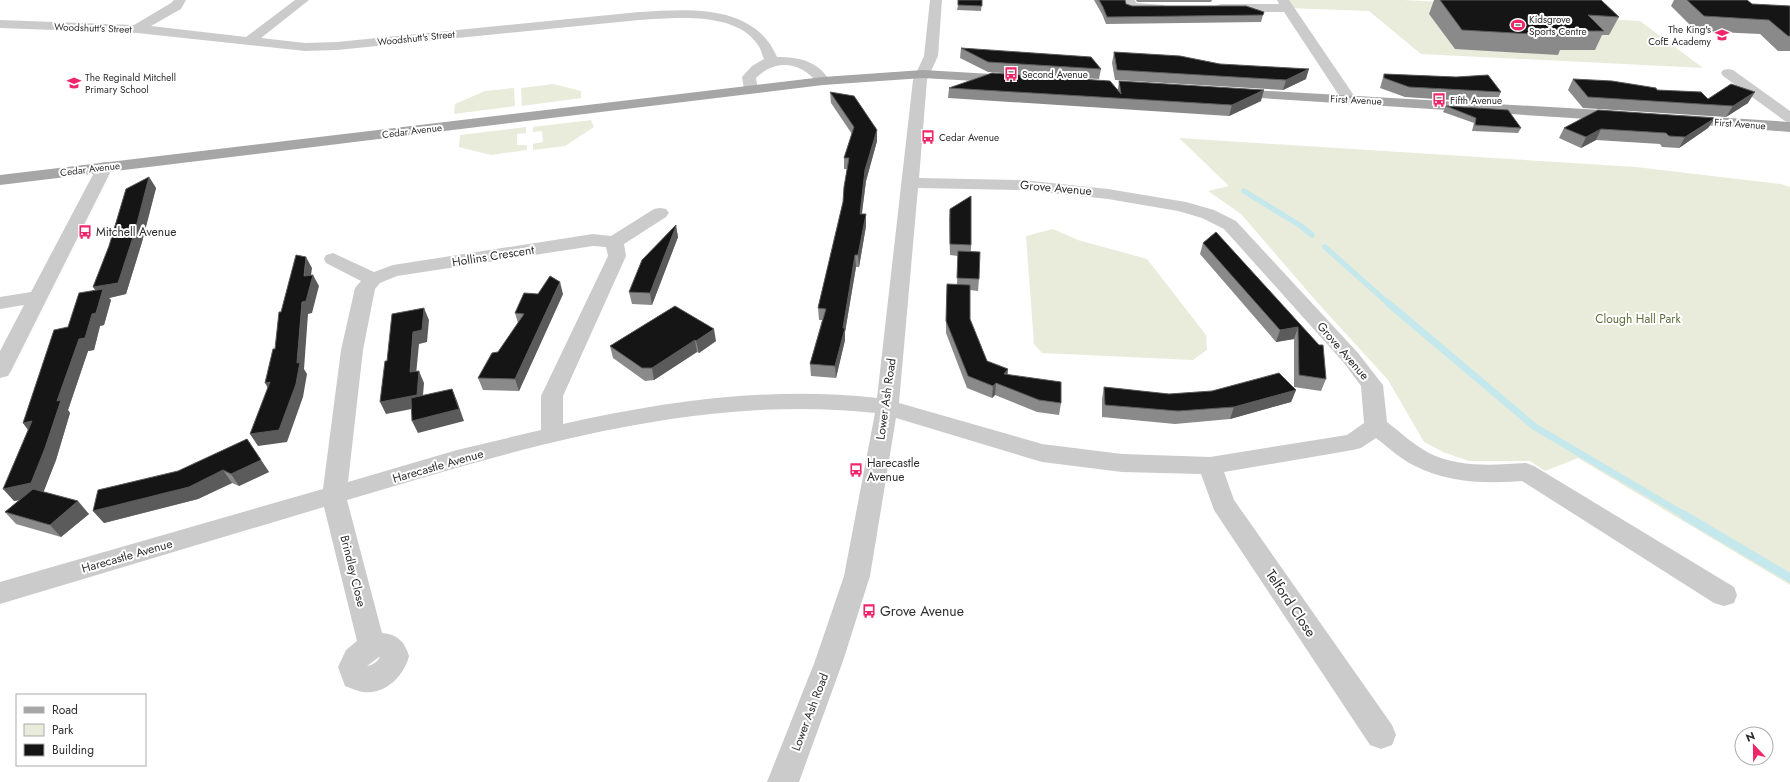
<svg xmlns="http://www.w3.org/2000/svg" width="1790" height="782" font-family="Jost,sans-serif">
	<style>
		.green { fill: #e9ecda }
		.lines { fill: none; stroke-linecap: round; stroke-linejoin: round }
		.stream-far2 { stroke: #c5e8ed; stroke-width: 5.5 }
		.stream-far1 { stroke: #c5e8ed; stroke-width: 7 }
		.stream { stroke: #c5e8ed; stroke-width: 9 }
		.minor { fill: #cbcbcb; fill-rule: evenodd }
		.major { fill: #a6a6a6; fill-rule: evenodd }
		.wall { fill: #8a8a8a }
		.shaded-wall { fill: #5b5b5b }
		.building { fill: #151515; stroke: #5b5b5b }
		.labels { text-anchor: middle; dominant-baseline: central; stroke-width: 4; stroke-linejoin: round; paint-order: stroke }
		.far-poi-label { font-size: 10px; fill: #2e2e2e; stroke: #fff; text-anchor: start }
		.far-street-label { font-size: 10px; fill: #2e2e2e; stroke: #fff }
		.street-label { font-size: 12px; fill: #2e2e2e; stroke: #fff }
		.poi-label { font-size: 12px; fill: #2e2e2e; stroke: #fff; text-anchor: start }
		.park-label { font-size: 12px; fill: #5e6c39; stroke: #fff }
		.near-street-label { font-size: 14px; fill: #2e2e2e; stroke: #fff }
		.near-poi-label { font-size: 14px; fill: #2e2e2e; stroke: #fff; text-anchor: start }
	</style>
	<rect width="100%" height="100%" fill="#fff"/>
	<path class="green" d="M1283,0H1403L1444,2L1490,12L1640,21L1703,68L1421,54L1369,11L1288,8Z
		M553,84L581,91V98L522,106L521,88Z
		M514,88L515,106L454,114L455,104L485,91Z
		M591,120L594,127L565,146L533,150V144L543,142L542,131L533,132V127Z
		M526,127V133L517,134V145H527V150L491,155L459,147L460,135Z
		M1179,138L1636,167L1781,184L1790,187V585L1578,458L1545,471L1530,461H1469L1443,452L1424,442L1388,380L1317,302L1241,214L1208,191L1229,186Z
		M1053,229L1078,240L1147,259L1206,335L1207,350L1193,360L1042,353L1034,344L1026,236Z"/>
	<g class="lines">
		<path class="stream-far2" d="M1244,191L1301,226L1312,235
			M1325,247L1389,304"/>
		<path class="stream-far1" d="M1388,303L1535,427L1686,516"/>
		<path class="stream" d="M1684,515L1790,578"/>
		<path class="minor" d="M174,0H186L181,9L151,26L246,37L295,0H309L261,38L305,43L337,42L639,12C688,9 754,3 777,57C799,57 818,61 830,81L828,84L823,85L818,84C802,62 776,58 756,78L758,89L756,92L751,93L746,92L744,89L742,77L752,66L764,59C762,55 761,49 758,45C736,11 674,18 639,20L337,50L305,51L137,33L0,28V20L134,25L171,3Z
			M930,0H942L938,56L927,80L919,178L1023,180L1108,189L1186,202L1214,210L1236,221L1358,353L1383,385L1387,422C1401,433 1414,445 1429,453C1459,468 1494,465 1526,463L1534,466L1734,587L1737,595L1734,603L1724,606L1714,603L1522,481C1485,484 1447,483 1413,465C1399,458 1388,447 1376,438L1361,448L1353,450L1224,472L1234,500L1392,725L1396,735L1392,745L1381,749L1370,745L1214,510L1201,474L1122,472L1042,462L896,418L870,576L843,661L799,782H767L815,661L844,576L875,413C698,393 515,450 347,500L382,633C397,634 405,642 409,656C404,676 385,695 363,692C357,691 351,688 345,686L338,667L346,650L357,641L324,507L0,604V582L323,489L341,350L355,288L361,281L326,263L324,259L326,255L333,253L374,272L393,265L593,234L611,236L654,209L660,208L666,209L669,213L666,217L624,244L626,256L563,396V424C666,401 772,386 877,398L913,80L924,56ZM918,188L1023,190L1108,199L1178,211L1202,218L1224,229L1344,363L1361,386L1364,423L1347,435L1210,457L1122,454L1042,444L899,403ZM593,246L606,247L608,256L541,396V430L457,450L348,482L363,350L375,289L380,283L397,276ZM379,657H380C377,662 373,665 367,666Z
			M1123,0H1135L1136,3L1164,5L1165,8L1164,11H1131L1126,10Z
			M1277,0H1289L1357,100L1354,103L1349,105L1344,103L1284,12H1222L1217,11L1216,8L1217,5L1222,4H1279Z
			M1728,69L1733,70L1790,111V123L1785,121L1723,76L1721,73L1723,70Z
			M105,162L111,163L113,167L11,371L8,376L0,378V351L24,305L0,309V297L31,292L97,167L99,163Z"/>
		<path class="major" d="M923,70L1009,75L1014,76L1016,79L1014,82L1009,83L923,78L823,85L0,185V175L823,77Z
			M1233,89L1619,111L1624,113L1627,116L1624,119L1619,121L1228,96L1226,93L1228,90Z
			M1682,115L1790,122V132L1677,123L1674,120L1677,117Z"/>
	</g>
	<path class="wall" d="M982,0L981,11L957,10L958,5Z
		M1094,0H1125L1126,4L1132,6L1263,15L1261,22L1106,24L1102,14Z
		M1136,0H1212L1211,2H1137Z
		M1434,0H1601L1619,17L1609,35H1602L1595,50H1560L1558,55L1455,49L1429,14Z
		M1674,0H1747L1752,4L1790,6V51H1778L1760,34L1696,31L1671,6Z
		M961,48L1101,69L1099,79L988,72L960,58Z
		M1114,52L1220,64L1306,79L1283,90L1115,80L1112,63Z
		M1384,74L1456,77L1501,92L1496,103L1405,97L1380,88Z
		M1573,79L1657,90L1708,99L1748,103L1726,117L1583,108L1568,90Z
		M1119,81L1261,101L1229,116L948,98L949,88L1118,89Z
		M830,92L877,141L866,181L862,214H866V226L859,267H856L845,332V340L836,378L811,376L810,364L822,320H819L818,308L843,202L847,169H844V158L852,134L831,103Z
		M1446,106L1521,128L1518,133L1472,131L1474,123L1443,112Z
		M1715,118L1708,128L1679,148L1662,147L1660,144L1596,140L1581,148L1559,138L1564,128Z
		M149,177L156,188L142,242L126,294L109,298L111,300L104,325L100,326L94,350L88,351L68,410L70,413L56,460L43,492L89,514L61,537L16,524L5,512L19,500L14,501L28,430L23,423L95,290Z
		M950,209L971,245V251L979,279L978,291L970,290V319L987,361L1008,374L1061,403L1059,415L1037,412L995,395L992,398L967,388L946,333V296L957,284L958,256L950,255L949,220Z
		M676,226L678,237L652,305L632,304L629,292Z
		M1203,243L1319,345L1326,379L1321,391L1294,387V339L1276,342L1200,254Z
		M563,294L519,391L483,390L478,378L498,352L518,323L515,313Z
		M675,306L716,341L699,353L697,352L654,380L645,381L613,358L610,346Z
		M1104,387L1169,394L1296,390L1291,402L1230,419L1175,424L1102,417V399Z
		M247,439L269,472L239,486L232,483L198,499L104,523L93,511Z"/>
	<path class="shaded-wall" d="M1309,69L1306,79L1283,90L1286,80Z
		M1264,90L1261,101L1229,116L1232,105Z
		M1755,92L1748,103L1726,117L1733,106Z
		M1715,118L1708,128L1679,148L1685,137Z
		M1601,129L1596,140L1581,148L1586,137Z
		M877,130V141L866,181L860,226V214L865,170Z
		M149,177L156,188L142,242L126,294L109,298L111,300L104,325L100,326L94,350L88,351L68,410L70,413L56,460L42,496L14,501L3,489L57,401L79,339L100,297L93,287Z
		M866,214V226L859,267L858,255Z
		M676,226L678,237L652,305L650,293Z
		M855,255L856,267L845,332V340L836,378L835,366L843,328Z
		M306,257L312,268L310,283L313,275L319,286L312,313L308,314L304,369L307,374L303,397L287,442L258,446L250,434L297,363Z
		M560,282L563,294L519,391L515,379Z
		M424,308L429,320L427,342L419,344L415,385L410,372L413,332Z
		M1298,327L1294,339L1276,342L1280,330Z
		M714,329L716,341L699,353L696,341Z
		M695,340L697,352L654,380L652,368Z
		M1008,369L1007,382L1003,386L1004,374Z
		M419,371L424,383L422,407L386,414L380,402Z
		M270,382L272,395L265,383Z
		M996,383L995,395L992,398L993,386Z
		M452,389L457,401L464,421L418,433L412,421Z
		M1296,390L1291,402L1230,419L1234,407Z
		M32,421L33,436L23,423Z
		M247,439L269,472L239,486L231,474Z
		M223,470L232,483L198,499L104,523L93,511Z
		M78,501L89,514L61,537L50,525Z"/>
	<path class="building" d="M958,0H982V6L958,5Z
		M1099,0H1125L1126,4L1132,6H1246L1264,12L1263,15L1107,17L1103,7Z
		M1440,0H1601L1619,17L1588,15L1604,31H1562L1567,36L1462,30Z
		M1687,0H1747L1752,4L1790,6V36H1788L1769,20L1704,16Z
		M961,48L1091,57L1101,69L988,62Z
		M1114,52L1180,56L1220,64L1309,69L1286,80L1117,70Z
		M992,73L1110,81L1121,94L1119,81L1264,90L1232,105L949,88Z
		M1384,74L1456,77L1488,75L1501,92L1409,87L1384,78Z
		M1573,79L1612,81L1656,88L1657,90L1701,92L1708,99L1731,84L1755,92L1733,106L1588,97Z
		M830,92L854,96L877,130L865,170L860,214H866L858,255H855L843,328H845L835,366L810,364L826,309L818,308L843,202L844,187L849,158H844L854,127Z
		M1446,106L1508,110L1521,128L1475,125L1476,118Z
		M1598,110L1715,118L1685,137L1669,136L1666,133L1601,129L1586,137L1564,128Z
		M149,177L135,231L118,283L93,287L109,246L126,189Z
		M971,196V245L950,244V209Z
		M676,225V226L650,293L629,292L642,260Z
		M1216,232L1319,345H1323L1326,379L1299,375L1298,327L1280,330L1203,243Z
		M958,251L980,252L979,279L957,278Z
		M296,255L306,257L304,276L313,275L306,301L302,302L297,363L300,362L296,384L279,430L250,434L270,382L265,383L273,349H275L279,312H281Z
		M550,276L560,282L515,379L478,378L492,353L498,352L524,314L515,313L524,293L538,294Z
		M947,284L970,285V319L987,361L1008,369L1004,374L1061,382V403L1039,400L996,383L993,386L968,376L946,321Z
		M103,289L96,313L92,314L85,338L79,339L57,401L61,400L45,448L31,483L3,489L32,421L23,423L54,330L68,327L79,293Z
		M675,306L714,329L696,341L695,340L652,368H642L610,346Z
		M424,308L422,330L413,332L410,372L419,371L417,395L380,402L385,361H387L392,314Z
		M1279,373L1296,390L1234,407L1178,411L1105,405L1104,387L1169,394L1212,391Z
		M452,389L459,409L412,421L411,398Z
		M247,439L261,460L231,474L223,470L189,487L93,511L98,490L178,471Z
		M33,489L78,501L50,525L5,512Z"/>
	<defs>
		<symbol id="stadium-bare" viewBox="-9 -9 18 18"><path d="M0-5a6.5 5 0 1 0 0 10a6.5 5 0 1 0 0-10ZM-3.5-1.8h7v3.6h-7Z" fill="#ef266a" stroke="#fff" stroke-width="2.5" paint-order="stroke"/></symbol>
		<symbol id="school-bare" viewBox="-9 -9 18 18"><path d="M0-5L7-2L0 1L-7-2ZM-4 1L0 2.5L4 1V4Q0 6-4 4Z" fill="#ef266a" stroke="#fff" stroke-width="2.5" paint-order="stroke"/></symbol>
		<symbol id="bus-bare" viewBox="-9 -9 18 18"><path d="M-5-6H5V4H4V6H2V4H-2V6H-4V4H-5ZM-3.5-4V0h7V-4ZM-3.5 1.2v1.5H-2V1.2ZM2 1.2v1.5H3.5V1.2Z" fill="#ef266a" stroke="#fff" stroke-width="2.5" paint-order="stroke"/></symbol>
	</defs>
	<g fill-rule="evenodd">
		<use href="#stadium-bare" x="1508" y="15" width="20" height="20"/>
		<use href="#school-bare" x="1712" y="25" width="20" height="20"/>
		<use href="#bus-bare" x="1001" y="64" width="20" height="20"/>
		<use href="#school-bare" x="64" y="73" width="20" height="20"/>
		<use href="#bus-bare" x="1429" y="90" width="20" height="20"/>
		<use href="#bus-bare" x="918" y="127" width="20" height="20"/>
		<use href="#bus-bare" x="75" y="222" width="20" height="20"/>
		<use href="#bus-bare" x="846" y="460" width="20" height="20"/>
		<use href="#bus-bare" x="859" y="601" width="20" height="20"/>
	</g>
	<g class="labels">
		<g class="far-poi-label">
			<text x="1529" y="19">Kidsgrove<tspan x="1529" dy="12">Sports Centre</tspan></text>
			<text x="1711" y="29" text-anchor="end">The King's<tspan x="1711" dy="12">CofE Academy</tspan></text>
			<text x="1022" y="74">Second Avenue</text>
			<text x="85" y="77">The Reginald Mitchell<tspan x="85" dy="12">Primary School</tspan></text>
			<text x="1450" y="100">Fifth Avenue</text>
			<text x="939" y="137">Cedar Avenue</text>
		</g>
		<g class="far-street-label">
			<text transform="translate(93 28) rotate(2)">Woodshutt's Street</text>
			<text transform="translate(416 38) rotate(-6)">Woodshutt's Street</text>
			<text transform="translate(1356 100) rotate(3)">First Avenue</text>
			<text transform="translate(1740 124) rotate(4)">First Avenue</text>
			<text transform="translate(412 131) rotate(-7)">Cedar Avenue</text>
			<text transform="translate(90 169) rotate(-7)">Cedar Avenue</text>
		</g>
		<g class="street-label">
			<text transform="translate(1056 188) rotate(5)">Grove Avenue</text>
			<text transform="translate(493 256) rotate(-9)">Hollins Crescent</text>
			<text transform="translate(1343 351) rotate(49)">Grove Avenue</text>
			<text transform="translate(886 399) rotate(-82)">Lower Ash Road</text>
			<text transform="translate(438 466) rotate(-16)">Harecastle Avenue</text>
			<text transform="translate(127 556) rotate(-16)">Harecastle Avenue</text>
			<text transform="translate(353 571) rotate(76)">Brindley Close</text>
			<text transform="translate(810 712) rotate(-69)">Lower Ash Road</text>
		</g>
		<g class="poi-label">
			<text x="96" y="232">Mitchell Avenue</text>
			<text x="867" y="463">Harecastle<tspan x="867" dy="14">Avenue</tspan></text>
		</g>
		<g class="park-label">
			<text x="1638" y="319">Clough Hall Park</text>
		</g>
		<g class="near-street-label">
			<text transform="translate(1291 603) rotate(56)">Telford Close</text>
		</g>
		<g class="near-poi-label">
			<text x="880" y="611">Grove Avenue</text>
		</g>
	</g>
	<rect x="16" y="694" width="130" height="72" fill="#ffffff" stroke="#ababab"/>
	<rect x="24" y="707" width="20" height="6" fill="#a6a6a6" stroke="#ababab"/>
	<text x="52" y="714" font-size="12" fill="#2e2e2e">Road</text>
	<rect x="24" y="724" width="20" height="12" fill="#e9ecda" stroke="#ababab"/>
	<text x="52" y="734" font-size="12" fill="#2e2e2e">Park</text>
	<rect x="24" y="744" width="20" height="12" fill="#151515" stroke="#ababab"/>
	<text x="52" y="754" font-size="12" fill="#2e2e2e">Building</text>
	<g transform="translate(1754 746) rotate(338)"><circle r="19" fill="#ffffff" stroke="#ababab"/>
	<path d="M0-3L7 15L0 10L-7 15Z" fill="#ef266a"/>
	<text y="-6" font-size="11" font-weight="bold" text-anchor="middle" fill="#2e2e2e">N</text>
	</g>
</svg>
